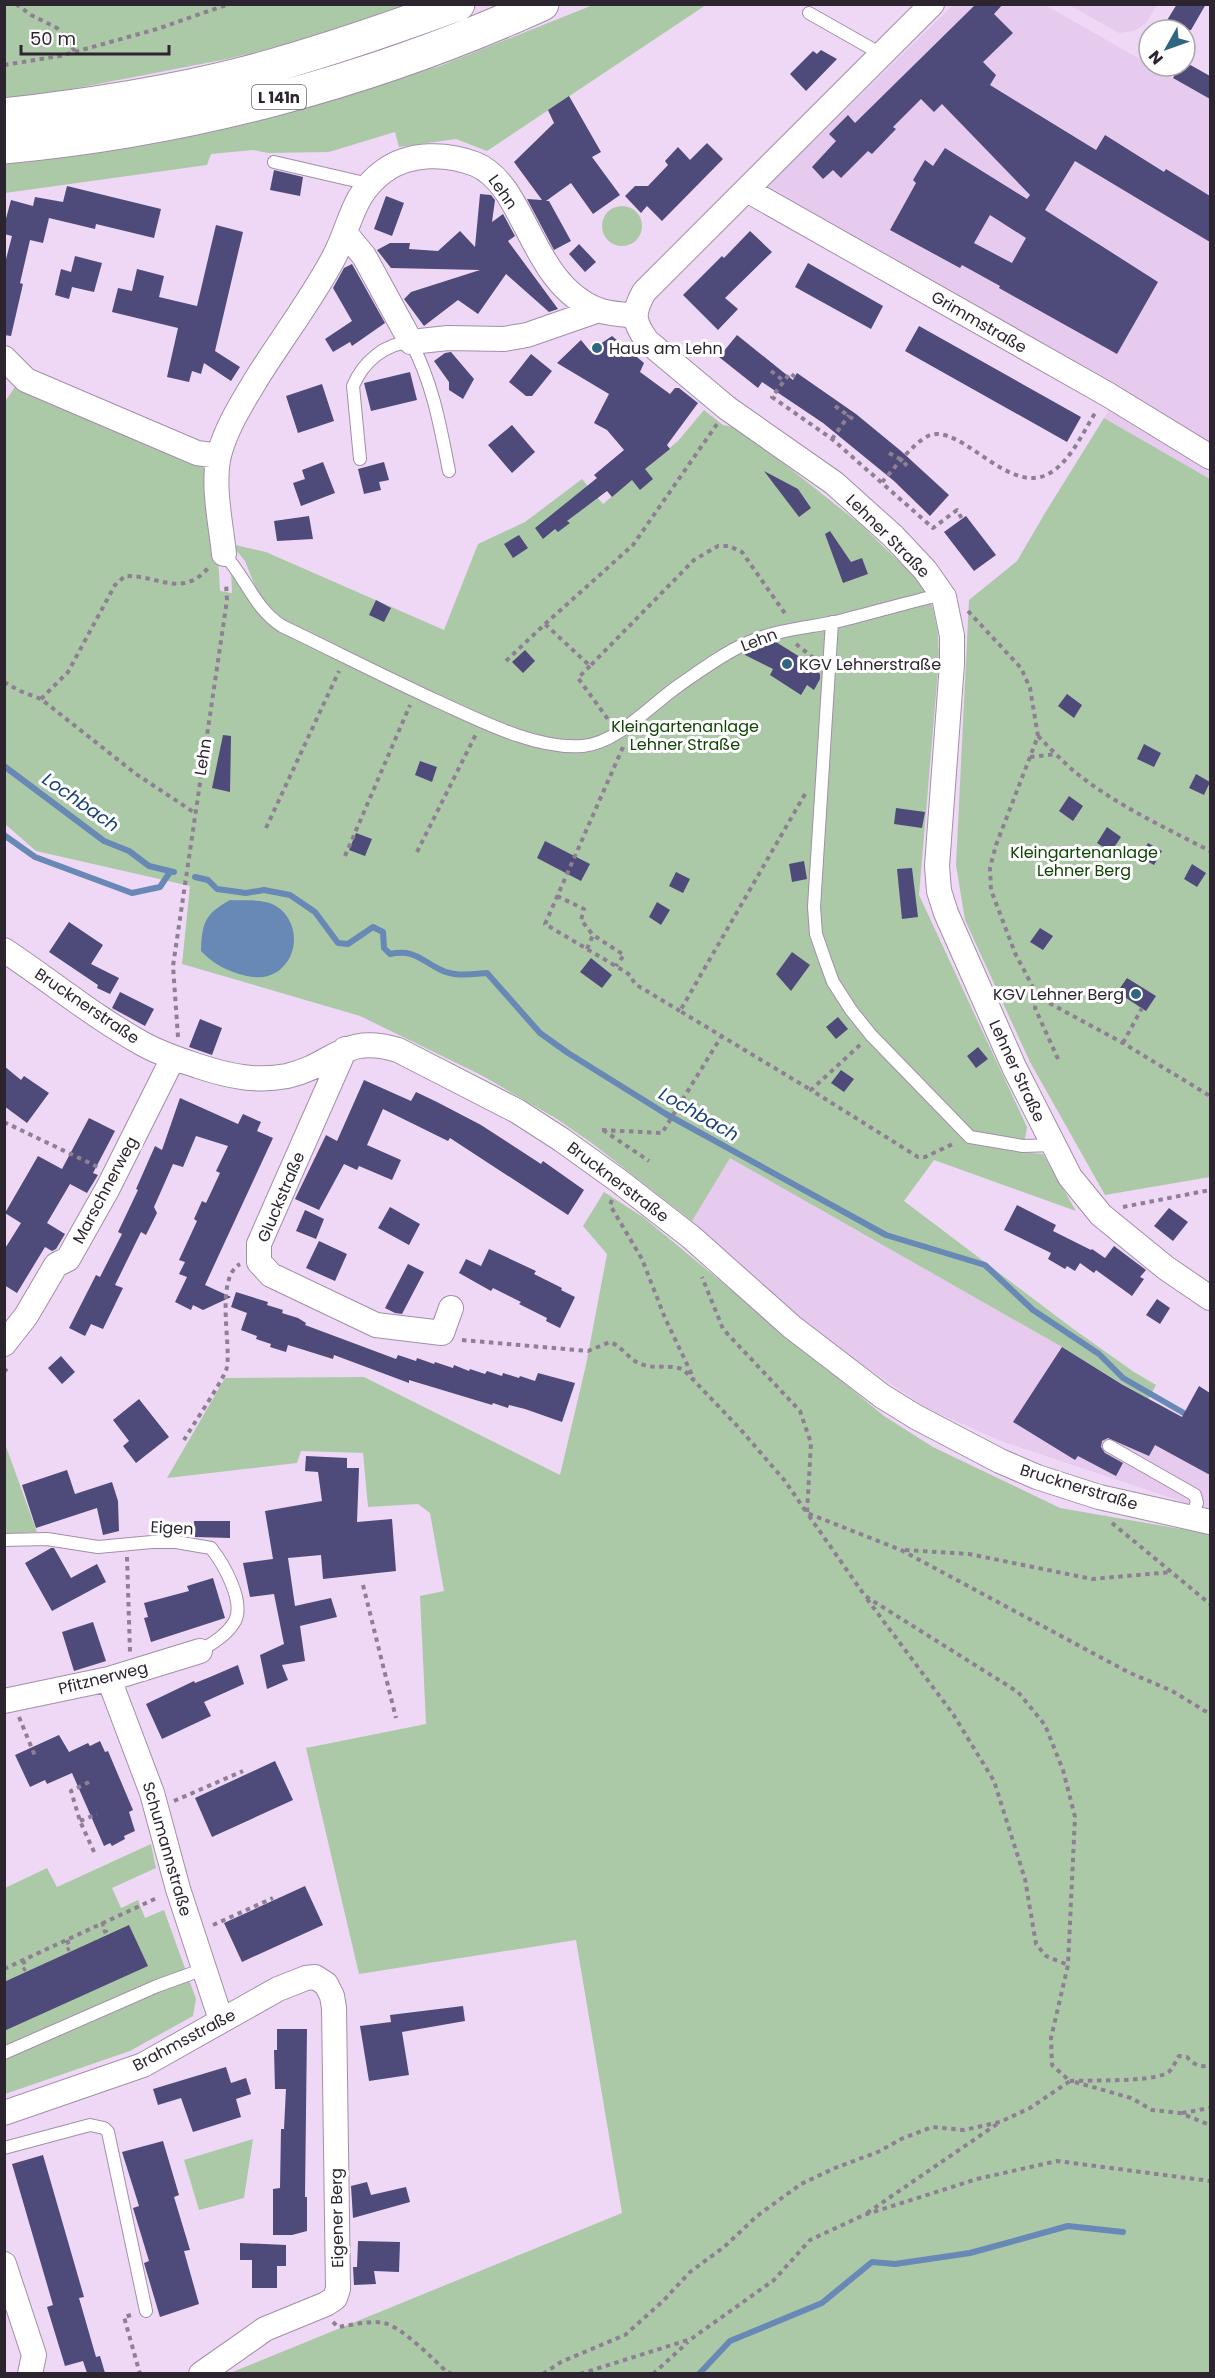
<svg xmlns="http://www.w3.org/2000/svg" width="1215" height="2378" font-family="Poppins,sans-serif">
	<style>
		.built { fill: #e6cbee }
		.green { fill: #acc9a7 }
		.water { fill: #6888b5 }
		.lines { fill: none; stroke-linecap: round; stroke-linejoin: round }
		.stream { stroke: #6888b5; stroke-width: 6 }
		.building { fill: #4e4a79; fill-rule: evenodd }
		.lane-casing { stroke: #a38ea9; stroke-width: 14 }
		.street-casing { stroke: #a38ea9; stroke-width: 26 }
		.highway-casing { stroke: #a38ea9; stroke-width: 35 }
		.path { stroke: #8f7f94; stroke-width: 4; stroke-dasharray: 4.5 4.5; stroke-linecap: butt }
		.lane { stroke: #fff; stroke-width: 12 }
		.street { stroke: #fff; stroke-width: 24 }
		.highway { stroke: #fff; stroke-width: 33 }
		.poi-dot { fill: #306681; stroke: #fff; stroke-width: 2 }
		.labels { text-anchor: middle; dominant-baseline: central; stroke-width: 6; stroke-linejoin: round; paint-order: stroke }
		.shield { fill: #fff; stroke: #6b666d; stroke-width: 1.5 }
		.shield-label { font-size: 15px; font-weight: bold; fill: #2c242f }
		.street-label { font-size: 16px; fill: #2c242f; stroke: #fff }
		.poi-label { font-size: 16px; fill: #2c242f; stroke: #fff; text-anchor: start }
		.park-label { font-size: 16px; fill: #104505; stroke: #fff }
		.water-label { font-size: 18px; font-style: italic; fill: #174079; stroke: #fff }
	</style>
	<rect width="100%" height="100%" fill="#efd8f6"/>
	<path class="built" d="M953,5H1045L1210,99V479L1104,418L1121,391L768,186Z
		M1069,5H1157L1146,23L1134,31L1119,33Z
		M730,1157L1062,1347L1123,1385L1210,1432V1511L1001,1441L928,1409L809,1329L692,1221Z"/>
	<path class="green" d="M5,5H413L329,34L227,59L5,102Z
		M593,5H706L487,151L456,139L399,147L395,132L329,152L268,153L253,150L211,154L207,165L5,193L4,163L29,162L264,119L440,66Z
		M602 226a20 20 0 1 1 40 0a20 20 0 1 1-40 0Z
		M17,384L200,463L208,472L218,555L220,591L232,593L231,569L245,590L256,589L245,561L231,544L266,552L444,630L478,544L525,522L582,479L603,504L678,441L704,410L723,425L739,428L860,524L917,579L929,598L933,609L938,633L939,659L919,895L1027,1127L1023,1152L1043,1154L1076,1211L934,1160L904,1201L1072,1328L1134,1372L1156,1385L1148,1400L1062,1347L730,1158L692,1221L593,1144L557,1119L481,1075L360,1016L182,964L190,886L36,851L5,824L4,403Z
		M1104,418L1210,479V1177L1105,1195L1030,1062L965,920L956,865L969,600L1017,561L1045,513Z
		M604,1192L643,1217L884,1416L933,1447L1060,1508L1210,1534V2373H230L622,2213L576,1940L359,1974L306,1748L426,1724L420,1596L444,1591L430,1513L418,1504L368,1507L363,1453L301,1451L297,1463L167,1478L225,1378L364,1377L560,1475L586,1365L607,1254L583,1226Z
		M4,1441L37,1532L5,1534Z
		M151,1844L156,1868L112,1888L121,1908L138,1900L145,1918L164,1910L196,1999L193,2016L130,2051L5,2094V1888L47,1868L57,1887Z
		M253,2139L244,2198L199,2210L184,2160Z"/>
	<path class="water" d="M230,900C245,901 263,898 276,906C303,923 299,966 268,976C257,979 246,976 236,973C221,968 212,962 201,951C202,922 205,914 230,900Z"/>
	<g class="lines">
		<path class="stream" d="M4,766L104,841L129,851L149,866L174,872
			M4,835L35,857L132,893L160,887L170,872
			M195,877L208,880L217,889L246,893L264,890L290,895L315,912L338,943L348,944L373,927L383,932L384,948L390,954C415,949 420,960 441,970C455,977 472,974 487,973L540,1033L568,1053L666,1114L886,1235L985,1265L1033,1310L1099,1354L1123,1378L1189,1416
			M699,2374L730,2341L822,2303L872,2262L895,2264L970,2253L1068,2226L1123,2232"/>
	</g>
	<path class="building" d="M976,4H1003L994,14L1013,33L983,62L996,75L990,85L1096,150L1105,135L1164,172L1166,169L1210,196V242L1075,161L1045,210L1158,282L1117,354L999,288L1000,286L962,265L960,268L890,230L916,183L913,180L925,160L933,166L945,148L1027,199L1030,195L942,104L934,112L921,99L893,127L896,129L872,154L868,151L841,178L833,170L823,179L812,167L836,141L829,134L848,115L855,123ZM990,215L1026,238L1012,263L974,243Z
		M1177,4H1206L1191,30H1161Z
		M821,50L837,59L806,91L790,74L813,51L817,54Z
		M1185,62L1210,76V99L1173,78L1180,66H1185Z
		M569,96L601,152L592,157L620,195L593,214L571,183L546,201H549L571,241L554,250L527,199L542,200L514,162L554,123L548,110Z
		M707,143L723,159L662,221L647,206L641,213L625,196L635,186H648L668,165L665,161L678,147L690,160Z
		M274,170L303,177L300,196L270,190Z
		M67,186L161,209L154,238L96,224L95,229L49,218L43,243L30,240L20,283L23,284L11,336L4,335V267L12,236L4,234V226L11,200L33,206L35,197L63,202Z
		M480,194L491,195L495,200L492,222L503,214L515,236L508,241L558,309L549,312L506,274L478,314L458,300L424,326L404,299L411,292L480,270L391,268L377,250L390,243H410L409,249L438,251L460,231L475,247Z
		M386,196L404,203L392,236L374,229Z
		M216,225L243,232L215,351L240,367L231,381L204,363L201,374L192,371L189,382L167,377L178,328L112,312L118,288L132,291L137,269L164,276L159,297L197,306Z
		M750,231L772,252L725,298L738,309L718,330L683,295L722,256L724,258Z
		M579,244L596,262L585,272L569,254Z
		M75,256L102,263L94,292L72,287L69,299L55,295L61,269L71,272Z
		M808,263L883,306L871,329L795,287Z
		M352,264L385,323L352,346L350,342L333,352L325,339L352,321L333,288L344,268Z
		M919,326L1081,417L1067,442L905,351Z
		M737,335L793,380L797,373L856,414L901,451L949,495L930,516L894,481L823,423L762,382L758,388L719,357Z
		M612,336L644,363L640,372L670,394L675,388H679L698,403L667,445L670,449L645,469L653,479L640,490L632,480L612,497L607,491L567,521L570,523L558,532L555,529L543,539L535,528L597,478L594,475L624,450L607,430L594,423L609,394L557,363L581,340L590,351Z
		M451,352L474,379L463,399L449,390V382L434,361L445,353Z
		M531,354L552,371L532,396H526L509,382Z
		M410,372L417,400L371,411L364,383Z
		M322,384L334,421L298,433L286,396Z
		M512,425L535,452L512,473L488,445Z
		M323,462L335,493L301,506L293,483L305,479L302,470Z
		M384,462L389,480L379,482L381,490L364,494L358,469Z
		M764,471L798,489L811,508L799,517Z
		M309,516L313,539L277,541L274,521Z
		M966,516L996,555L974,571L944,532Z
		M830,531L851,562L862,558L868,574L843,583L825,534Z
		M519,535L528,548L513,558L504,544Z
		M376,600L391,608L384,622L369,615Z
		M776,642L816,667L815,670L820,674V679L814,690L807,685L801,695L770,675L773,669L743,654Z
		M525,650L535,661L523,673L512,662Z
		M1067,694L1082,705L1074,718L1058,706Z
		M223,735L231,736L230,792L212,788Z
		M1144,744L1161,753L1154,767L1137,759Z
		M420,761L437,767L432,782L415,775Z
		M1196,774L1210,782L1204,795L1189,788Z
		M1069,796L1083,806L1073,821L1059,811Z
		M896,808L925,812L922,828L894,824Z
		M1107,827L1121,837L1111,852L1097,843Z
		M356,833L372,839L365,856L349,850Z
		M545,841L590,864L581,881L537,858Z
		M1148,843L1162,851L1154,865L1140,857Z
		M804,861L807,879L792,882L789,864Z
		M1192,864L1206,873L1197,887L1184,879Z
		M912,868L918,917L902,919L897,869Z
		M676,872L690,879L683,893L669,886Z
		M657,902L670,910L661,925L649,917Z
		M69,922L103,945L91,964L119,978L110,994L97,988L98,985L49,952Z
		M1040,928L1053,936L1043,950L1030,942Z
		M792,952L810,965L791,991L776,974Z
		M591,958L612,975L602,988L580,972Z
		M1127,978L1156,996L1146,1011L1120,994V988Z
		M120,992L154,1009L145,1026L112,1008Z
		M838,1017L848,1029L836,1039L826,1027Z
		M200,1019L222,1028L212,1055L189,1047Z
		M978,1047L988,1059L976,1068L967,1056Z
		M4,1066L21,1080L24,1076L49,1093L27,1123L4,1106Z
		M841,1070L854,1079L844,1092L831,1083Z
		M364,1080L411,1101L416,1092L437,1102L481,1125L541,1164L543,1161L584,1190L568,1215L450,1138L448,1141L383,1109L367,1145L401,1160L392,1180L359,1166L357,1170L344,1164L319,1210L295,1199L326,1135L337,1141Z
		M180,1098L238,1124L243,1114L261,1122L257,1131L273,1138L205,1285L231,1297L203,1310L193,1305L191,1310L175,1302L187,1277L179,1274L185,1262L179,1260L197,1221L194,1219L202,1201L206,1203L220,1173L216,1171L228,1146L196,1136L183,1167L173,1164L154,1207L157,1213L146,1235L141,1232L115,1285L123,1288L103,1329L91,1324L85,1336L69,1328L96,1275L100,1277L122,1234L118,1232L138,1190L136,1189L155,1146L162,1150Z
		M89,1118L115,1131L93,1173L98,1175L87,1193L70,1184L47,1223L65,1234L56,1249L52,1251L45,1247L17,1293L4,1285V1250L21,1223L5,1213L38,1156L62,1169Z
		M1017,1205L1056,1225L1053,1231L1091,1250L1092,1249L1105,1258L1114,1246L1146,1270L1140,1277L1144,1279L1132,1296L1096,1270L1094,1273L1080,1263L1075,1271L1067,1266L1065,1269L1048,1259L1051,1253L1004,1230Z
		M390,1207L420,1224L409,1245L378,1228Z
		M1169,1208L1188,1222L1173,1241L1154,1226Z
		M305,1210L324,1219L316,1239L296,1231Z
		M319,1241L347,1254L335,1281L306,1268Z
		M489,1249L536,1271L534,1274L562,1288L561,1290L575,1297L560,1328L546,1321L547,1318L519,1304L521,1302L493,1288L491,1291L459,1273L466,1259L481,1266Z
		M408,1264L424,1272L402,1314L395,1313L385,1308Z
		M236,1292L268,1302L267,1305L283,1310L282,1313L298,1318L306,1323L305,1325L396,1359L398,1355L416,1361L417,1358L434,1364L435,1362L453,1368L454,1365L469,1371L470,1369L485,1374L487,1371L502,1376L503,1373L519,1378L520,1376L535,1381L538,1373L575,1383L562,1422L525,1409L509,1405L508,1408L493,1403L492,1405L409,1380V1383L334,1355L333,1359L288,1345L286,1352L270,1347L271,1344L256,1339L257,1336L241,1330L247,1313L231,1307Z
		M1157,1299L1170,1308L1160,1324L1146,1315Z
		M1062,1347L1123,1385L1182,1417L1199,1386L1210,1393V1475L1155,1445L1149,1456L1108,1438L1102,1441L1101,1447L1105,1453L1123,1463L1116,1476L1078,1456L1075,1460L1013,1422Z
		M61,1356L75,1372L62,1384L48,1368Z
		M139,1399L169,1437L136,1463L123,1446L129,1441L113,1420Z
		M306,1456L347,1458V1468H359L357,1522L392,1519L396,1571L323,1579L321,1555L288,1558L295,1606L331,1598L337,1617L300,1626L305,1661L282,1665L288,1680L267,1689L260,1655L284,1644L274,1594L250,1597L243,1563L273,1559L265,1511L322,1501L318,1472L305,1471Z
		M67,1470L75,1494L112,1482L118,1501L119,1531L103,1535L97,1508L36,1528L22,1485Z
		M194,1521H230V1538L195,1537Z
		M51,1548H54L71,1578L97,1564L106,1582L52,1611L25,1563Z
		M213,1578L225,1618L151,1642L144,1618L148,1617L144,1603L189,1591L187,1586Z
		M93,1622L106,1661L74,1671L62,1632Z
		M238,1665L244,1684L204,1702L211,1716L162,1739L146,1704L194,1681L195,1683L210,1677Z
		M59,1735L69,1752L88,1743L90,1746L100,1741L105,1752L108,1751L133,1810L129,1812L135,1831L124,1836L125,1839L112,1846L110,1843L104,1846L72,1773L47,1784L45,1780L30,1787L15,1755Z
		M275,1761L293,1800L212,1837L195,1798Z
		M305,1886L323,1925L242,1962L224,1923Z
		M129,1925L148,1966L4,2031V1982Z
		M463,2006L465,2021L402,2032L409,2075L369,2081L360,2026L391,2022L390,2015Z
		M277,2029H307L305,2197H307V2231L292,2235H273V2189L280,2188L281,2129H284L286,2089H275L274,2050H277Z
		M226,2067L231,2083L246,2078L251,2094L236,2099L241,2117L193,2132L181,2098L158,2105L153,2089Z
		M163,2141L179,2195L174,2197L190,2250L184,2251L199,2304L160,2317L144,2263L149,2261L133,2208L139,2206L122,2152Z
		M43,2155L84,2297L79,2298L96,2357L92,2358L100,2356L105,2373H87L83,2361L65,2366L47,2307L53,2305L12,2164Z
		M367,2182L371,2195L406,2187L410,2202L353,2218L351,2186Z
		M358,2241L400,2242L399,2272L374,2271L376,2284L354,2285L353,2267H357Z
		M240,2243L286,2245V2266H277V2288H252V2260H240Z"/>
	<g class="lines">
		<defs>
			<path id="lane" d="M809,13L883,55
				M274,162L369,184
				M360,459L353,386C363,362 385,343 411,342C433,384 440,425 449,471
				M224,554C246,578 255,609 282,626C334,651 385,677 437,701C479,720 536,750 583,746C617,743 651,705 678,686C700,671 722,654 747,643C775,630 805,628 835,622C867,614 899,605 931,597H944
				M832,622L814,907L816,934L825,960L833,982L851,1010L871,1035L970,1137L1023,1146L1053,1145
				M1109,1446L1195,1495L1197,1503L1190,1518
				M4,1540L47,1539L98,1547L152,1542H176L211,1548C223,1563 245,1601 235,1621C227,1635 213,1643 200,1651
				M4,2053L157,1986L204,1969
				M4,2148L90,2125L104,2128L108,2132L146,2311"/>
			<path id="street" d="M932,4L644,292C632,314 633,321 647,341L727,408L834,483L893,536L925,570L944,597L952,636V664L937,866L939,891L946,913L1014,1067L1070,1177L1101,1215L1166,1268L1210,1298
				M747,190L1107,394L1210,457
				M345,233L364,256L411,342L448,338L504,339L527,335L599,310
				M4,358L26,380L197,453L219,456
				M224,554C221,524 212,486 219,455C226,428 243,401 257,378C282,338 311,300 333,259C351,226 351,195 384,171C410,152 447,153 475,164C527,185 529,283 598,310C609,314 623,314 634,316
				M4,950C51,981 94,1017 143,1044C161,1054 180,1060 198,1066C228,1076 256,1082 287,1076C335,1065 343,1033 398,1050L517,1111L562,1140L619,1181L691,1237L792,1327L882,1396L916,1417L1000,1461L1037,1477L1099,1497L1210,1522
				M345,1049L259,1244V1262L271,1275L376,1325L442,1333L451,1308
				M4,1344L26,1316L56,1265L68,1259L108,1188L173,1058
				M109,1679L152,1793L178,1889L221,2020
				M4,1701L109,1679L200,1651
				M4,2113L143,2065L278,1989L306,1978L315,1977L326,1984L332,1996L334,2008L338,2289L335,2298L326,2304L265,2329L201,2374
				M4,2264L34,2355L30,2374"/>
			<path id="highway" d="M4,115C84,106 164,94 242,74C315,55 387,30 458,4
				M4,147C189,130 373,81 542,4"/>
		</defs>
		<use href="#lane" class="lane-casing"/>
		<use href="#street" class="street-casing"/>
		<use href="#highway" class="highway-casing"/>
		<path class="path" d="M16,4L31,15L57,28L75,51
			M4,65L60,56L157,29L229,4
			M771,371L784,381
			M795,377L790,373L772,397L832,439L933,528L957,510L962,519
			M835,406L853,419
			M832,439L849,415
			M889,453L902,460L908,467
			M882,482C894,469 912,444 928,436C960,421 1009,498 1050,473C1071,461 1084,430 1097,410
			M968,611L1021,668L1030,688L1038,736L1030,757L1056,754
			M545,624L633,545L717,424
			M796,644L816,660
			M506,661L545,624L590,666L694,560L718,546H729L742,552L786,615
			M590,666L578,678L610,722
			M4,682L20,691L41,699L136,774L195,813
			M41,699L68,672L115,585L125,576C159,575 182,599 209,567
			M1038,736C1050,748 1062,761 1075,772C1116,805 1164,827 1210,851
			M623,747L545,924L624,971L630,975L635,984L680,1011
			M1030,757L996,845L990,868L991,890L1015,953L1038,997L1123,1043L1210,1096
			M805,794L680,1011L811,1090
			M266,828L339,671
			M417,852L476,734
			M345,856L410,705
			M557,896L584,909L581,920L593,935
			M587,949L593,935L624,955L616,966
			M1038,997L1035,1008L1058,1059
			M178,1037L173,966L227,600L226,583
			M1123,1043L1142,1008
			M860,1045L811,1090L918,1157H925L955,1143
			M4,1122L98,1167
			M602,1130L662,1133L721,1037
			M603,1130L649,1161
			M612,1200L610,1205L642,1259L665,1318L694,1379
			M1123,1207L1210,1190
			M462,1340L588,1351L610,1342C623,1347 629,1360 641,1364C655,1370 668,1363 684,1370L741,1430L785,1481L807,1513L901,1550L1128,1672L1172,1691L1210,1714
			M4,1372L9,1366
			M184,1440C192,1426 225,1378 227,1367C231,1342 215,1278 240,1264
			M1112,1523L1210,1604
			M905,1550L969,1554L1092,1579L1172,1572
			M127,1557L130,1652
			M363,1585L396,1718
			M867,1599L953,1714L994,1781L1025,1879L1036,1944L1046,1956L1068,1965
			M19,1717L35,1756
			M89,1782L71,1791L80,1821L95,1854
			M174,1801L243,1771
			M80,1821L97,1814
			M102,1922L106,1931L103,1932
			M213,1925L273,1898
			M67,1940L70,1948L67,1950
			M23,1960L26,1968L23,1970
			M4,1969L159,1897
			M1070,2081C1093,2080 1146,2082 1165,2074C1173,2071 1174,2063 1179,2056L1187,2057C1194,2065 1201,2068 1210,2065
			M1075,2082L1131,2098L1152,2110L1180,2113L1210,2125
			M1182,2113L1210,2108
			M867,2213L997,2124
			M131,2315L124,2317L140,2374
			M333,2322L338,2327C353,2325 370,2320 384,2323C402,2327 433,2359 447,2372L452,2374
			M543,2374L561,2362L625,2335L663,2301L690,2272L724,2247L757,2216L801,2184L835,2168L878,2152L901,2139L932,2127L964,2130L1000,2122L1030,2108L1070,2081L1052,2065L1051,2038L1068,1965L1075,1817L1063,1770L1045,1725L1018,1692L865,1596L807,1513L811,1443L800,1411L723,1329L702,1277
			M580,2374L691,2339L774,2280L810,2240L864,2215L977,2179L1057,2161L1210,2181
			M653,2374L688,2342"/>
		<use href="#lane" class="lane"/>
		<use href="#street" class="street"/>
		<use href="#highway" class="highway"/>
	</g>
	<g class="poi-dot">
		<circle cx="597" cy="348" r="6"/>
		<circle cx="787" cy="664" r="6"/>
		<circle cx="1136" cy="994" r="6"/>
	</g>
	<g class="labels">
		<rect class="shield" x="252" y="85" width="54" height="24" rx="4.5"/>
		<g class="shield-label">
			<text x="279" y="97">L 141n</text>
		</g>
		<g class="street-label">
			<text transform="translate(503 192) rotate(55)">Lehn</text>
			<text transform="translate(979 322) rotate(30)">Grimmstraße</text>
			<text transform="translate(888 536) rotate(45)">Lehner Straße</text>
			<text transform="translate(759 640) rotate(-21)">Lehn</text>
			<text transform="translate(203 757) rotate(-81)">Lehn</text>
			<text transform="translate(87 1006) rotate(34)">Brucknerstraße</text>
			<text transform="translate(1017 1071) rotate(65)">Lehner Straße</text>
			<text transform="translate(618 1182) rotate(37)">Brucknerstraße</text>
			<text transform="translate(105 1190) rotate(-62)">Marschnerweg</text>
			<text transform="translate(281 1197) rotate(-67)">Gluckstraße</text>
			<text transform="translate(1079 1487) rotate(17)">Brucknerstraße</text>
			<text transform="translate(172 1528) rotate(3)">Eigen</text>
			<text transform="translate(103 1678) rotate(-14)">Pfitznerweg</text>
			<text transform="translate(167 1849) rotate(74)">Schumannstraße</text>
			<text transform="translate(184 2040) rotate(-28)">Brahmsstraße</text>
			<text transform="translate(337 2218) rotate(-91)">Eigener Berg</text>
		</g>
		<g class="poi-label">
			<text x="609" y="348">Haus am Lehn</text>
			<text x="799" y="664">KGV Lehnerstraße</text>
			<text x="1124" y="994" text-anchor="end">KGV Lehner Berg</text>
		</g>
		<g class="park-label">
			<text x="685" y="726">Kleingartenanlage<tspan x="685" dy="18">Lehner Straße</tspan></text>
			<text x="1084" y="852">Kleingartenanlage<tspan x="1084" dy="18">Lehner Berg</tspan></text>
		</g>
		<g class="water-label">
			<text transform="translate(81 802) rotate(35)">Lochbach</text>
			<text transform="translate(699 1114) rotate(30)">Lochbach</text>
		</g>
	</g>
	<rect width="1215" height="2378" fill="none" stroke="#2c242f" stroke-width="12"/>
	<g transform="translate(1167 48) rotate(230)"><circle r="28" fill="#ffffff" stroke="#aba7ac" stroke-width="1.5"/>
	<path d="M0-4.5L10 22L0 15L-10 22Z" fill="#306681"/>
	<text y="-9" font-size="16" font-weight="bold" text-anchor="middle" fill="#2c242f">N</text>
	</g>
	<path d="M21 45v9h148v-9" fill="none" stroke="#2c242f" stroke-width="3"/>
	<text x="30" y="45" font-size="18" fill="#2c242f" stroke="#ffffff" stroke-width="4.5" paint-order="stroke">50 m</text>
</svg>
